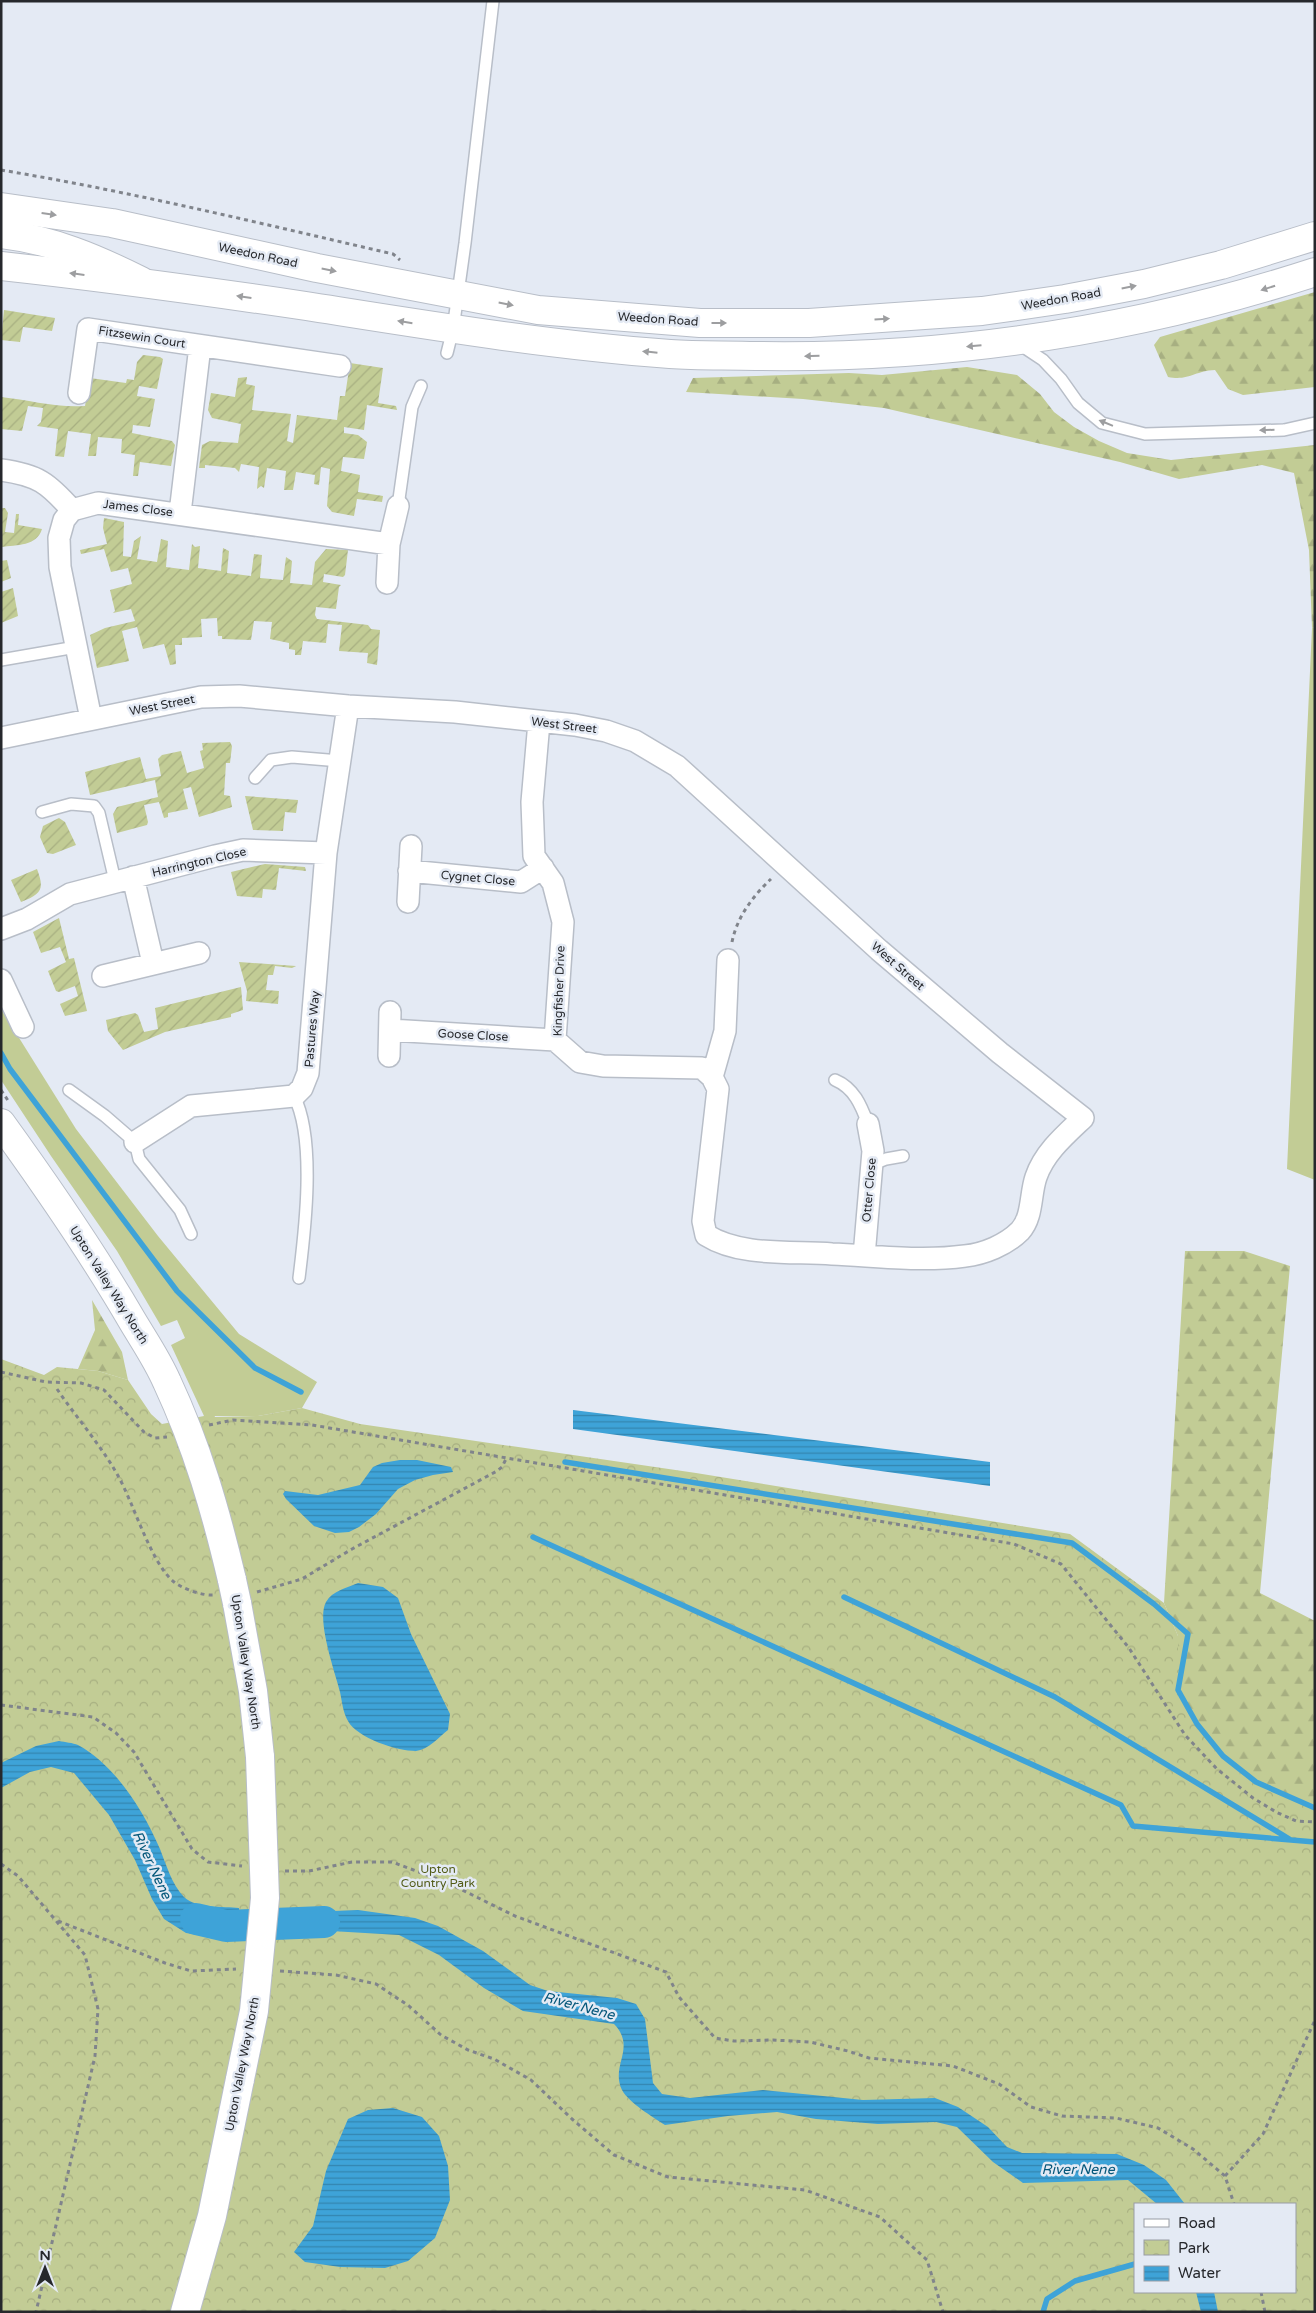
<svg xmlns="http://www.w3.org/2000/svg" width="1316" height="2313" font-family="'Varela Round',sans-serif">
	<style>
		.grass { fill: #c2cc95 }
		.forest { fill: url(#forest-firs) }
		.park { fill: url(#park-crowns); fill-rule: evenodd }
		.garden { fill: url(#garden-furrows) }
		.water { fill: url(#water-rules) }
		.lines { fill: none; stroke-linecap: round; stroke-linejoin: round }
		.stream { stroke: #3ea3d8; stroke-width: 5.5 }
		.river { stroke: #3ea3d8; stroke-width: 32 }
		.lane-casing { stroke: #b8bec8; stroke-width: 14 }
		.street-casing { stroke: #b8bec8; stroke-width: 24 }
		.secondary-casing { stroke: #b8bec8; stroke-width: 30 }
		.highway-casing { stroke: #b8bec8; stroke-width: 30 }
		.path { stroke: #80848b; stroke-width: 3; stroke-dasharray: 4 4; stroke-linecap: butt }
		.lane { stroke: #fff; stroke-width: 11 }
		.street { stroke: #fff; stroke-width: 21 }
		.secondary { stroke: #fff; stroke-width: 28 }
		.highway { stroke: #fff; stroke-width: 28 }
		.secondary-bridge-casing { stroke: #b8bec8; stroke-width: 30; stroke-linecap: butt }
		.secondary-bridge { stroke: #fff; stroke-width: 28 }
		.oneway { fill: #9d9ea0 }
		.labels { text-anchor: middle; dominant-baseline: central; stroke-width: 5; stroke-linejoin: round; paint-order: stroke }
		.street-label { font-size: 12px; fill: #26282c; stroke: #e4eaf4 }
		.park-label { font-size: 12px; fill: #525c18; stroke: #e4eaf4 }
		.water-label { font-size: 14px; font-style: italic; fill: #05577a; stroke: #e4eaf4 }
	</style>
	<defs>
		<pattern id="forest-firs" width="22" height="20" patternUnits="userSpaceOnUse" patternTransform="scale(1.25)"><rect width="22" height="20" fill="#c2cc95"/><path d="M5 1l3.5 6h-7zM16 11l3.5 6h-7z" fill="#a7af81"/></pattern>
		<pattern id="park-crowns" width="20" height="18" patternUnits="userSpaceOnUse" patternTransform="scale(1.25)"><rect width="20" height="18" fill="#c2cc95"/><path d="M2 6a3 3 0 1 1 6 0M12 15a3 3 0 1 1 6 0" fill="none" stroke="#a7af81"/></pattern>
		<pattern id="garden-furrows" width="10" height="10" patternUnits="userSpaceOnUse" patternTransform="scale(1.25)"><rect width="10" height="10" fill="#c2cc95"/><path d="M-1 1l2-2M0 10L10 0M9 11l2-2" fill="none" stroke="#a7af81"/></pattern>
		<pattern id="water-rules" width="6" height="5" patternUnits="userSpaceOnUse" patternTransform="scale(1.25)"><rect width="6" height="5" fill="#3ea3d8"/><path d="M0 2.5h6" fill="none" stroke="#3485af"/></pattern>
	</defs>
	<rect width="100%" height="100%" fill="#e4eaf4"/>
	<path class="grass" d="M1315,627V1180L1287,1169L1312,628Z
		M1,1009L76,1129L158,1236L239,1334L317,1382L302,1408L258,1416H204L171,1345L185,1338L177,1320L161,1326L117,1251L51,1156L1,1080Z"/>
	<path class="forest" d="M1315,292V387L1243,395L1228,389L1215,370C1194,371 1189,381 1168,377L1154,345L1160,337Z
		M967,367L1017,375L1040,394L1054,412L1074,427L1099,441L1127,453L1171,460L1315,445V627L1312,628L1309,550L1294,473L1262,465L1179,479L1120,462L884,408L803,399L686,392L693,378L849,373L882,375Z
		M1185,1251H1244L1290,1266L1260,1593L1315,1621V1808L1256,1782L1223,1756L1197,1724L1178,1690V1636L1164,1603Z
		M92,1300L122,1352L128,1380L98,1371L78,1369L95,1330Z"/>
	<path class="park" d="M1,1359L44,1375L57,1367L98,1371L128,1380L151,1414L162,1424L204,1416L213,1412L215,1417L258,1416L302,1408L360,1424L696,1473L1070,1534L1164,1603L1178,1636V1690L1197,1724L1223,1756L1256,1782L1315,1808V2312H1ZM1135,2204H1295V2292H1135Z"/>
	<path class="garden" d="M4,310L55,318L52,331L23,327L20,342L1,340Z
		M143,355L160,357L163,359L157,389L139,386L137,396L155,399L150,427L133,425L132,433L172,441L175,445L171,466L140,462L138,476H133L135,455L121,453L122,439L98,437L96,456H88L91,434L68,431L64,457L55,456L58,429L37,426L41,422L43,408L28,406L22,431L1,429V397C29,400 57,408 85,406L90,378L126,383L127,379L134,380L137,362Z
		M350,363L383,368L378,403L396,406L397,410L367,405L364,430L344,427V433L358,435L367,442L364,459L343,457L341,471L360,475L358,492L383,496L382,502L357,499L354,516L332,512L327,506L330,469L321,467L319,485L314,484L315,475L296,472L293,490H284L286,471L267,468L264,488L261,486L257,489L259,467L241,464L239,472L235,468L205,465V468H199L202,445L210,441L238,443L241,424L212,418L208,410L211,393L235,397L238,378L247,377L246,384L255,386L252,410L291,414L287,441L293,443L297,415L337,420L340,396H345Z
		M1,508H5L8,513L5,532L14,533L16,514H19L18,525L42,529C37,546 17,545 1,547Z
		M104,518L124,522L123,556L131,557L134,541L141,536L137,559L157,562L161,539L168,541L166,567L189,570L192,544L195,547L200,546L198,568L221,571L223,548L229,551L227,573L251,576L254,554L262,555L260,578L283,580L286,557L292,561L290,583L312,585L315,562L326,549L348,550L345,575L343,577L324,574L323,582L341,585L339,587L336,609L316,607L315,615L317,619L368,625L371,629L380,630L377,665L367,663L368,653L339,651L342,625L328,624L326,643L303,641L301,655H295V650L289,649V643L270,639L272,622L254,621L251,640L222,639V636H218L217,618L201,619L202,637L182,638V645H175L176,664L170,665L164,644L143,649L137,627L122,631L129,661L97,668L90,635L105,628L135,621L131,609L113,613L115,611L110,590L132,584L128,568L111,572L104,549L81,554L80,550L107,544L103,528Z
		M7,560L11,578L1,582V561Z
		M13,588L18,616L1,623V592Z
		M230,742L232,746L230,763H226L224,795L230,796L232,807L199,817L191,787L183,789L188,809L168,813V817L164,818L159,802L144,805L148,822L147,825L117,833L113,814L117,807L158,797L155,780L90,795L85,772L140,757L146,779L161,776L158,759L162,755L181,751L187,773L204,768L200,751L203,750L202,743Z
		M245,796L298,800L296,813L285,812L283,831L253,830Z
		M59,818L65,822L76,845L53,854L47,853L40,837L43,826Z
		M265,864L305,867L306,871L279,868L276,890L263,889L262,898L237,896L231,872Z
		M37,869C45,890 41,894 21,902L11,880Z
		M59,918L69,959L74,958L87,1011L65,1016L60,1004L78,996L75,986L59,992L56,991L48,971L66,962L60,947L41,953L33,932Z
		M239,962L296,966L292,968L275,966L273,975H268L266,990L279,991L278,1004L246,1001L247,991Z
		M241,987L243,1010L231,1014V1017L165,1032L123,1050L108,1031L106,1020L135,1013L138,1015L144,1032L158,1029L155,1008Z"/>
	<path class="water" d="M573,1410L990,1462V1486L573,1429Z
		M400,1460H417L451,1467L453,1472L433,1475L415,1480L398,1489L376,1514L359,1527L349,1532L335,1533L314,1526L286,1499L283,1494L285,1491L318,1495L360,1485L373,1467L382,1463Z
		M358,1583L383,1587L398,1598L411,1634L450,1714L448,1730C439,1737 428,1750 416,1751C397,1751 357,1738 348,1721C343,1713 342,1701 340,1692C335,1672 316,1620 326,1602C332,1591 347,1588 358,1583Z
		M59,1741C65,1742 73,1743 78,1745C116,1766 143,1810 160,1849C166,1864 172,1885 184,1897C196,1909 224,1906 239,1908L238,1933L212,1937L186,1933L164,1919L152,1899L135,1860L109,1815L74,1773L51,1767L30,1772L1,1788V1763L36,1746Z
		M358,1910L415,1918L438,1926L483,1951L530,1985L548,1991L617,1998L636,2004L645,2019L653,2083L662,2094L690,2098L763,2090L863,2100L935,2098L958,2107L988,2127L1007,2147L1022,2153L1117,2154L1144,2165L1166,2180L1185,2204H1157L1128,2180L1023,2183L993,2162L957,2127L936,2122L878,2124L816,2119L777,2112L728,2116L665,2125C653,2117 629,2103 622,2090C610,2065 637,2048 614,2024L523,2011L484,1988L439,1955L399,1935L331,1931L278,1934L280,1911L310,1912Z
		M393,2108L422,2117L439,2136L448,2166L450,2200L435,2238L408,2261L385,2268L340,2267L305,2262L294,2252L313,2226L326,2171L348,2119L368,2110Z
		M1196,2292H1214L1218,2312H1201Z"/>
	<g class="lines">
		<path class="stream" d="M1,1053L10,1069L177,1291L255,1368L301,1392
			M565,1462L1072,1543L1154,1604L1188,1634L1178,1690L1197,1724L1223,1756L1256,1782L1315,1808
			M533,1537L1121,1805L1133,1826L1291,1840
			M844,1597L1055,1697L1291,1840L1315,1842
			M1043,2312L1047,2299L1075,2281L1135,2264"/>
		<path class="river" d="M196,1919L226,1926L324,1922"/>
		<defs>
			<path id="lane" d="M1019,344L1043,360L1061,379L1078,403L1102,423L1145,434L1284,430L1315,423
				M447,353L453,329L465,243L493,1
				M398,506L412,407L421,386
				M1,660L76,647
				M255,778L271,760L292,757L340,761
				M42,812L71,804L94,806L99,813L115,881
				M835,1080C854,1088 861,1105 868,1124
				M69,1090L105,1116L135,1142L139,1159L180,1210L191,1234
				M294,1096C316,1139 305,1230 299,1278
				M871,1165L886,1159L903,1156"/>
			<path id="street" d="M79,393L88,329L340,366
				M1,470C38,475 48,483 72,510
				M180,513L200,346
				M387,583L389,544L398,506
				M91,719L60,567L59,538L64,520L72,510L98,503L389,544
				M539,722L532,802L534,856L553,883L563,922L555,1040
				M1,738L201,697L239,696L348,706L455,712L575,725L606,731L635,741L677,766L879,950L1000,1053L1083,1118C1065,1135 1044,1153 1036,1177C1030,1194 1033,1217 1020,1231C1006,1245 984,1254 965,1256C921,1262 877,1256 832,1254C792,1251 741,1257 706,1235L703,1221L718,1089L712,1077L702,1068L603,1066L580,1062L555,1040
				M409,871L521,882L543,868
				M133,877L153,963
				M408,902L411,846
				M1,929L27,919L70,894L215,856L243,850L326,853
				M103,976L199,953
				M1,980L23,1027
				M390,1030L555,1040
				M389,1056L390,1012
				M712,1077L725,1031L728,960
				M135,1142L191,1106L294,1096L302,1088L308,1073L326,853L348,706
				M864,1256L873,1151L868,1124"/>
			<path id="secondary" d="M1,234C53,240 95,258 141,281
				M1,1123C48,1188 93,1253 133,1322C145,1342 158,1361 167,1382C197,1446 216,1512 232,1580
				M237,1603L253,1691L260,1757
				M185,2312L212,2216L240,2079"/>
			<path id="highway" d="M1,207L112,223L317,268L538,310L700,323H809L982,311L1065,299L1144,284L1221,265L1315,236
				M1,266C103,277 204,291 306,306C427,325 547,345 670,354C698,356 728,355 756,356C946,359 1134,331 1315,272"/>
		</defs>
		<use href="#lane" class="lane-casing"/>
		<use href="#street" class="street-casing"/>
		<use href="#secondary" class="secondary-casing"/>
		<use href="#highway" class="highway-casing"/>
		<path class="path" d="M1,170C133,192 263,224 393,254L400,260
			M732,942C737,917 753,896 771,879
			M1,1090L9,1102
			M1,1372L46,1382L81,1383L104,1390L144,1432L155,1438L167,1437
			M57,1389C76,1417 100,1444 117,1474C134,1503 150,1562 174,1582C183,1589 203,1596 214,1595
			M209,1425L233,1420L312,1425L1014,1544L1061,1564L1129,1648L1185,1735L1217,1769L1253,1798L1276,1812L1296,1821L1315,1822
			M257,1592L302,1579L352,1549L497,1471L502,1467L507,1457
			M1,1705L93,1717L116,1733L134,1752L192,1849L208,1862L242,1866
			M1,1864L18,1876L85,1955L98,2009L95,2056L36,2312
			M285,1871H309L352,1862H392L446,1882L515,1916L666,1972L679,1997L715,2038L734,2041L773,2040L810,2042L848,2051L869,2058L953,2066L999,2084L1031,2107L1062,2116L1116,2118L1158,2128L1193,2149L1225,2176L1234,2204
			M58,1921L165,1963L191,1971L236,1969
			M280,1971L336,1975L376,1984L409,2006L441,2035L468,2050L494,2059L531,2080L572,2119L614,2155L668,2177L805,2190L880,2217L927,2260L943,2312
			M1225,2176L1263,2134L1315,2020
			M1261,2292L1265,2312"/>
		<use href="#lane" class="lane"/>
		<use href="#street" class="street"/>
		<use href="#secondary" class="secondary"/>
		<use href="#highway" class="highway"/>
		<defs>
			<path id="secondary-bridge" d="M232,1580L237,1603
				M240,2079L254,2011L265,1898L260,1757"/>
		</defs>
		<use href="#secondary-bridge" class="secondary-bridge-casing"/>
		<use href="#secondary-bridge" class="secondary-bridge"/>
	</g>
	<defs><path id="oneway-solid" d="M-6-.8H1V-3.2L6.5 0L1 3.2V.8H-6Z" transform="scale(1.25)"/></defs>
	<g class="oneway">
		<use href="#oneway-solid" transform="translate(49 214) rotate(8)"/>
		<use href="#oneway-solid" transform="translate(329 270) rotate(11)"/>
		<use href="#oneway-solid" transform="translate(77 274) rotate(-173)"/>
		<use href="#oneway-solid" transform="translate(1129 287) rotate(-11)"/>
		<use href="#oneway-solid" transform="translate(1268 288) rotate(162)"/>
		<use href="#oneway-solid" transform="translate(244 297) rotate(-172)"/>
		<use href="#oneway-solid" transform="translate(506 304) rotate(11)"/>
		<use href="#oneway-solid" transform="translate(882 319) rotate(-3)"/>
		<use href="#oneway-solid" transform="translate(405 322) rotate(-171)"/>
		<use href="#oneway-solid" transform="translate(719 323)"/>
		<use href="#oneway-solid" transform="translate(974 346) rotate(175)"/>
		<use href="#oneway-solid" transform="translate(650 352) rotate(-174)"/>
		<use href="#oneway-solid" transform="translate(812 356) rotate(178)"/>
		<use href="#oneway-solid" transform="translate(1106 423) rotate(-158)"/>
		<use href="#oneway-solid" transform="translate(1267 430) rotate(178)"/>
	</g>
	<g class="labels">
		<g class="street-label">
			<text transform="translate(258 255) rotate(12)">Weedon Road</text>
			<text transform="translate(1061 299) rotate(-10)">Weedon Road</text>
			<text transform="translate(658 319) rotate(4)">Weedon Road</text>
			<text transform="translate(142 337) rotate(9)">Fitzsewin Court</text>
			<text transform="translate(138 508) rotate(7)">James Close</text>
			<text transform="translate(162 705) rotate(-11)">West Street</text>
			<text transform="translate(564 725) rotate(7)">West Street</text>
			<text transform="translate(199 862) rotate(-13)">Harrington Close</text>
			<text transform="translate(478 878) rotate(5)">Cygnet Close</text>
			<text transform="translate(898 966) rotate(41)">West Street</text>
			<text transform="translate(559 991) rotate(-88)">Kingfisher Drive</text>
			<text transform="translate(312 1029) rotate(-85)">Pastures Way</text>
			<text transform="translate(473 1035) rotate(3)">Goose Close</text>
			<text transform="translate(869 1190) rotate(-85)">Otter Close</text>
			<text transform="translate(109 1285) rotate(58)">Upton Valley Way North</text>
			<text transform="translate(246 1662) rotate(81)">Upton Valley Way North</text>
			<text transform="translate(242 2064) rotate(-79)">Upton Valley Way North</text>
		</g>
		<g class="park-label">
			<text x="438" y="1869">Upton<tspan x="438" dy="14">Country Park</tspan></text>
		</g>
		<g class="water-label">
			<text transform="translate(152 1865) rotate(65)">River Nene</text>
			<text transform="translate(579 2006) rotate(15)">River Nene</text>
			<text x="1078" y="2169">River Nene</text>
		</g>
	</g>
	<rect width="1316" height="2313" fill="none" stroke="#26282c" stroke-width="5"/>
	<rect x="1134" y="2203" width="162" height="90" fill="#e4eaf4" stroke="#989ca4"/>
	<rect x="1144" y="2219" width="25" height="8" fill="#ffffff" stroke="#989ca4"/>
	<text x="1178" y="2228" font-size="15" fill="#26282c">Road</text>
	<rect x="1144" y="2240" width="25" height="15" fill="url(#park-crowns)" stroke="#989ca4"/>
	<text x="1178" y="2253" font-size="15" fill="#26282c">Park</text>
	<rect x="1144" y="2266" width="25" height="15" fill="url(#water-rules)" stroke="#989ca4"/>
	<text x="1178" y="2278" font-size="15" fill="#26282c">Water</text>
	<g transform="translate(45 2268)" stroke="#e4eaf4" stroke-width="4" paint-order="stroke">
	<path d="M0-4L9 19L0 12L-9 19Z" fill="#26282c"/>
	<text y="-8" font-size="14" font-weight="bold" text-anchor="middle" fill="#26282c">N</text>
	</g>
</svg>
